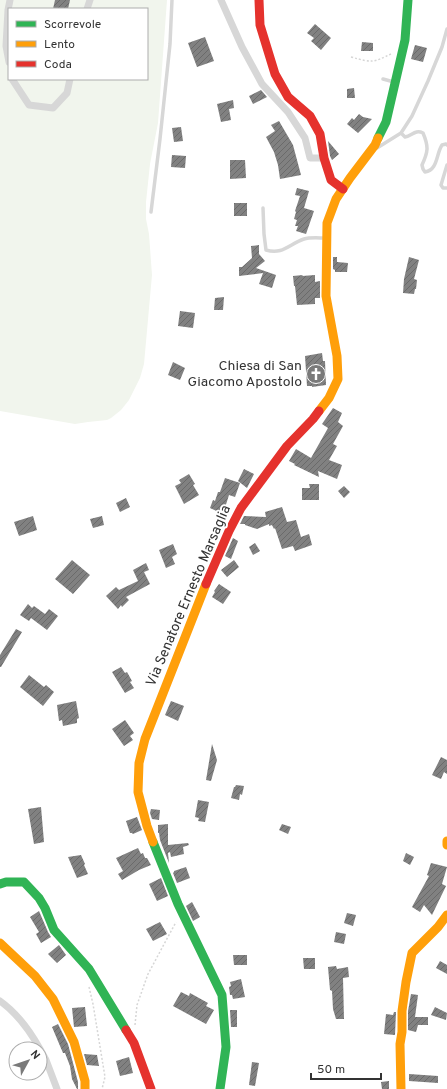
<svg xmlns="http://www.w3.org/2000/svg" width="447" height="1089" font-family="Overpass,sans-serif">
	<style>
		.green { fill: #f1f5ed; fill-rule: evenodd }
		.building { fill: url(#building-hatch) }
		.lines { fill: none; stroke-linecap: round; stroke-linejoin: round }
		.path { stroke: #d6d6d6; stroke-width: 1.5; stroke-dasharray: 2 2; stroke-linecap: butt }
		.lane { stroke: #d7d7d7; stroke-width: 3.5 }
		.street { stroke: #d7d7d7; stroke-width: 7 }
		.fast { stroke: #30b455; stroke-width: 9 }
		.slow { stroke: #ff9f0a; stroke-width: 9 }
		.jam { stroke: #e5322d; stroke-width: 9 }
		.labels { text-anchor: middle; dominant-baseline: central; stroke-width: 4; stroke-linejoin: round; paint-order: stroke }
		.poi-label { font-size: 14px; fill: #333; stroke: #fff; text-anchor: end }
		.street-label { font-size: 14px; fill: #333; stroke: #fff }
	</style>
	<defs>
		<pattern id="building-hatch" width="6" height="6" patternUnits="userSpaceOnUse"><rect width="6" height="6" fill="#818181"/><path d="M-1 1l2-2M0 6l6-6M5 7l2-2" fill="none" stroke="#6a6a6a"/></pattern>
	</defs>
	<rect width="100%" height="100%" fill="#fff"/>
	<path class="green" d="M0,0H167L158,123L150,164L146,202V219L149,234L152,275L144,364L140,378L129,400L121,410L111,418L107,420L88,422L75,424L0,411ZM9,9H147V79H9Z"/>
	<path class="building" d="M55,0H70L68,9H53Z
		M315,24L331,38L321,50L311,41L314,38L307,33Z
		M205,37L214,61L197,67L188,43Z
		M362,42L373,43V51H361Z
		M415,45L427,48L423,62L411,59Z
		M354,88L355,98H347V89Z
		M261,90L267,97L253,104L249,96Z
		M233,100L234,108L229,109L231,120L221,122L217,104Z
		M359,114L363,117L372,119L358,133L347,124L352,118L354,120Z
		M279,121L293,145L301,175L280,179L278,165L274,152L266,137L275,131L271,125Z
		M181,127L183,141L174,142L172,128Z
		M328,141L339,154L332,160L330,156Z
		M172,155L186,156L185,168L171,167Z
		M230,160H245L246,178L230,179Z
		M297,188L309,191L304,208L314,211L306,234L296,231L298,226H295L297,220L294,219L296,212L295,211L300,196L295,195Z
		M234,203H247V216H234Z
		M259,245V254L265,261L256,268L276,275L272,288L259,284L263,273L239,276V267H242L252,258L251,246Z
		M333,257H337V262L348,263L347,272H335V270L333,269Z
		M409,257L419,260L414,279L417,280L416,289H415L414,294L403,293L404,279Z
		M303,275L302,276L315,275V282L320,281V298H315V304L297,305L295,286H294L293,276Z
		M224,297L223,310H214L215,298Z
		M180,311L195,313L193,328L178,326Z
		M322,353L323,361H325L326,385L312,387V386H307L305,356Z
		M173,362L185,368L180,380L168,375Z
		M333,408L342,413L338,422L343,426L333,444L337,446L329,460L342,465L337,479L318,471L319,477L294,465L295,464L289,461L296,449L311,458L328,428L322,424Z
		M244,469L254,474L247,488L238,481Z
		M189,474L195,484L193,485L199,495L184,504L175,486L181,483L179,480Z
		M225,478L240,483L235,497L229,495L223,514L210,508L213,500L215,501L218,492H220Z
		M309,484H319V500H302V488H310Z
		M344,486L350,492L344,498L338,491Z
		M126,498L130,507L120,512L116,503Z
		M282,507L287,522L296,520L301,537L309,534L312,545L295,551L293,546L282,549L275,528L274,529L272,525L269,526V524L257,529L245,525V524H240L244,516L266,517L265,512Z
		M33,516L37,530L19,536L14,522Z
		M102,516L104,525L93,528L90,519Z
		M233,538L238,541L231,559L225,556Z
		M255,543L260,551L253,555L249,547Z
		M173,544L177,554L172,557L175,564L166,568L159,550Z
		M72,560L90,575L73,594L55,579Z
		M234,560L239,567L227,577L221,570Z
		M146,563L149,570L144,572L150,584L126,597L129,600L122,607L121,605L118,609L106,596L116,587L119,590L138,581L133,570Z
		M219,584L231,592L223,604L212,597L215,592L214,591Z
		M28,604L32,608L34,606L45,614L49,609L58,616L47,630L31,618L29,621L20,615Z
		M16,629L22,632L1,667H0V655Z
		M121,667L125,673L127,672L132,681L130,682L134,688L125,693L112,672Z
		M29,675L44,687L46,685L54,692L43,706L20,687Z
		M76,701L79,718L77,719V723L63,726L62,720L59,721L57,705Z
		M171,701L184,706L178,721L165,715Z
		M125,720L134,733L130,736L133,740L124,746L112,729Z
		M212,744L217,760L211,781L206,780Z
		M441,757L447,760V774L444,772L441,779L432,775Z
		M236,785L244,786L242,795L240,794L239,800L231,798L234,787H235Z
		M198,800L209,802L205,822L198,821L199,818L195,817Z
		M41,807L44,842L34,844L28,809Z
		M151,809L160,810L159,820L152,819L150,813Z
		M137,817L142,830L133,834L132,833H130L126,821Z
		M168,824V845L188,843L189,845L183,847L184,854L171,857L170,852L168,853L169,863L160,840L159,833H158V825Z
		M282,824L291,827L288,834L279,830Z
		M138,848L141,854L143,853L145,858H147L151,865L139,870L122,880L118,874L123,871L116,858Z
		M406,853L414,857L410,865L403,861Z
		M81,855L85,864L84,865L88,874L77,878L68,857Z
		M431,863L447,867L442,884L446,886L432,915L424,905L420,912L412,907L429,876L427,875Z
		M186,867L190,878L177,883L173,873L174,872V871Z
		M161,878L168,896L157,901L149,884Z
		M192,902L200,917L193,921L186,906Z
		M39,911L48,932L51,937L41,943L36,934L39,932L30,917Z
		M347,913L356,915L353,926L344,923Z
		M160,922L167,934L153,941L146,929Z
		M336,932L346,934L344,944L334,942Z
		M59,945L66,955L57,963L48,954Z
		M233,955H247V965H234Z
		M303,958H315V969H304Z
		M440,961L447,965V974L436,968Z
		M336,966L337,969L348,967L349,977L343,978L344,1019H336L333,1009L332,991L330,990L328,967Z
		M241,979L245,997L233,999L232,995H230L229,987L231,986L230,982Z
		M181,992L189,996L190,993L208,1003L206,1006L214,1010L206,1024L173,1006Z
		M411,994L418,995L415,1017H428V1025H418L416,1032L408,1030V1011Z
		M85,1007L87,1026L74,1027L72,1008Z
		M435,1007L447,1013L446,1020L431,1015Z
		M230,1010H237V1027H231Z
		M394,1012H396L395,1035L384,1034L386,1014L393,1015Z
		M58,1024L68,1044L78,1082V1089H77L72,1079L70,1066L65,1053H63L52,1027Z
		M84,1054L97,1055L99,1066L87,1065Z
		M129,1057L133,1073L120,1076L116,1061Z
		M252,1062L259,1063L255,1086L249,1085Z
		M409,1074L438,1076V1083L409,1081Z
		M389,1081V1089H382L381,1082Z"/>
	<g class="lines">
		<path class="path" d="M351,57C373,63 372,63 393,53
			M89,987L93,1004L105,1077L102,1089
			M135,1025L137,1005L148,974L176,922"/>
		<path class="lane" d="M383,79L394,82
			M401,133L405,137C412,136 415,129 423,133C429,147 428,152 422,165L423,169L425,172C438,170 436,154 442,145L446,144L447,145
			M377,148L401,133L412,116L428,81L442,47L447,29
			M447,165L441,185L443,188H447
			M263,208L264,234L266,250C283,255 289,244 304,239C310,237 319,238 326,238
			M151,212L160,139L170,44L172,0"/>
		<path class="street" d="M221,0L242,47L262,84L288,112L305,138L310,158H324
			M87,9L90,0
			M9,62L6,46L8,10L10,0
			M12,79L29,105L53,108L67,93L70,79
			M0,1001C17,1013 30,1031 40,1049
			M40,1049L46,1060L57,1089"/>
		<path class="fast" d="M378,138L386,122L405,40L408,0
			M153,842L178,904L222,995L226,1047L220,1089
			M0,884L6,882H24L39,898L45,908L54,930L89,969L126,1030"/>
		<path class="slow" d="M319,411L329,398L338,379L337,356L326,296L327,223L336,199L350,178L375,145L378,138
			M447,841V845
			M153,842L147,826L138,792L139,763L145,739L206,584
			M0,943L35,976L53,999L74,1042L85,1081V1089
			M401,1089L400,1044L402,1032V1011L406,982L412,953L438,927L447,915"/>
		<path class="jam" d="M259,0L260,25L275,74L288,97L310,116L320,134L324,158L331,180L343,189
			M206,584L229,531L241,508L287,446L313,419L319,411
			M126,1030L134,1043L151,1089"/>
	</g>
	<defs>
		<symbol id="church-disc" viewBox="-11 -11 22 22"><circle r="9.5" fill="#7a7a7a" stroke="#fff"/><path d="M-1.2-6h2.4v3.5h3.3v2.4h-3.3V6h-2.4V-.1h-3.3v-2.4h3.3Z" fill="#fff"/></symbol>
	</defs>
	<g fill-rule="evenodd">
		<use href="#church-disc" x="305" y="363" width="22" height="22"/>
	</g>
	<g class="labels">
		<g class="poi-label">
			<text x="302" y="366">Chiesa di San<tspan x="302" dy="16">Giacomo Apostolo</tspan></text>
		</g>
		<g class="street-label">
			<text transform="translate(189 596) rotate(-67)">Via Senatore Ernesto Marsaglia</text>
		</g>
	</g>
	<rect x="8" y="8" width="140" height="72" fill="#ffffff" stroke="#adadad"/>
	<rect x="16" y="21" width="20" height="6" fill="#30b455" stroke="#adadad"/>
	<text x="44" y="28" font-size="12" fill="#333333">Scorrevole</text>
	<rect x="16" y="41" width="20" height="6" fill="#ff9f0a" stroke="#adadad"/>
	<text x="44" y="48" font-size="12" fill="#333333">Lento</text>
	<rect x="16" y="61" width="20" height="6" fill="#e5322d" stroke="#adadad"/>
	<text x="44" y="68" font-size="12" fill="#333333">Coda</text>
	<g transform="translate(28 1061) rotate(50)"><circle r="19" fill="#ffffff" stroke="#adadad"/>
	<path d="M0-3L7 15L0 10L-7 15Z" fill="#7a7a7a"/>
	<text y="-6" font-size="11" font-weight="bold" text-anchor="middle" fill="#333333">N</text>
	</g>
	<path d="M311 1073v6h70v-6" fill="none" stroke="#333333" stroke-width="2"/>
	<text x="317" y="1073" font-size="12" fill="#333333" stroke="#ffffff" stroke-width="3" paint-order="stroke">50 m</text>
</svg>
